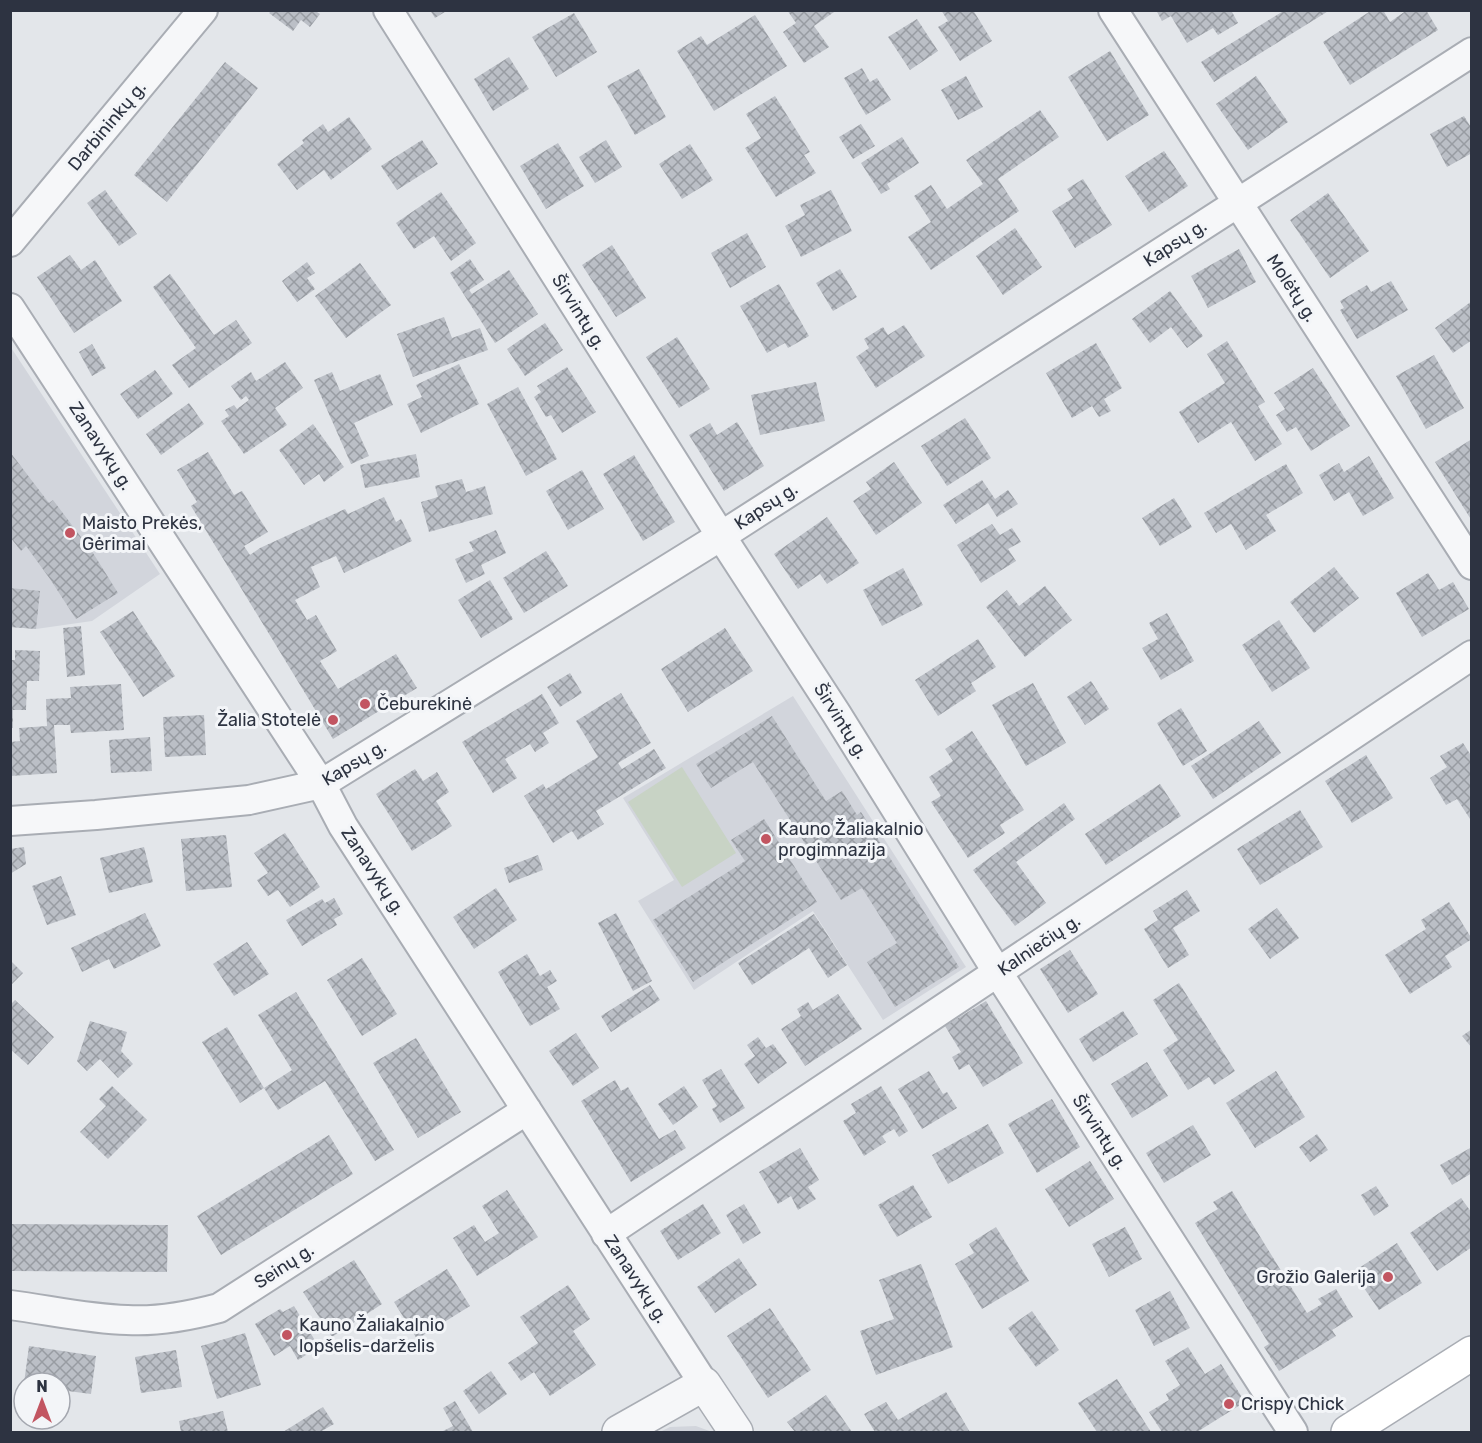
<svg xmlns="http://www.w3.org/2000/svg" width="1482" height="1443" font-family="Rubik,sans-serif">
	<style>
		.built { fill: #d2d5dc }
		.garden { fill: #c8d3c5 }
		.building { fill: url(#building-cross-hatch) }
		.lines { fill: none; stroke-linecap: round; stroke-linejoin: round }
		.minor-casing { stroke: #a9adb4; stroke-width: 32 }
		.tertiary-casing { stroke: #a9adb4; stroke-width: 36 }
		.secondary-casing { stroke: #a9adb4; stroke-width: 36 }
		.minor { stroke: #f6f7f9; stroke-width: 28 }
		.tertiary { stroke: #f6f7f9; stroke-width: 33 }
		.secondary { stroke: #fff; stroke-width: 33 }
		.poi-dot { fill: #c25561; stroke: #f3f5f8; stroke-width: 2 }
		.labels { text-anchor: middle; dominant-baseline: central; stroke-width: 6; stroke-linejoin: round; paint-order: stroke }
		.street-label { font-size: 18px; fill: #2d3341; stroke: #f3f5f8 }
		.poi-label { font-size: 18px; fill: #2d3341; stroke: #f3f5f8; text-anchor: start }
	</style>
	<defs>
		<pattern id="building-cross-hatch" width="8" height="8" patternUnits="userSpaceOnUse" patternTransform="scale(1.5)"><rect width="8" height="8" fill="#bbbfc6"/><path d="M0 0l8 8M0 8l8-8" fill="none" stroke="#989ca2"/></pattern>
	</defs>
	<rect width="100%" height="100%" fill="#e3e6ea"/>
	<path class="built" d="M10,346L160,574L92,621L36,629L11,627Z
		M793,696L966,967L883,1020L813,911L694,990L638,901L674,880L623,798Z
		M696,1426L712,1432H660L670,1427Z"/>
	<path class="garden" d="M682,767L736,853L682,887L628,802Z"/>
	<path class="building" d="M272,10H314L320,14L310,27L301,20L293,31L269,13Z
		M430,10H448L435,18Z
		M787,10H837L814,26L829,47L804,63L783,32L796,23Z
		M941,10H962L963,12L973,10L992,41L960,61L938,27L948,21Z
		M1156,10H1231L1238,23L1218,35L1213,28L1187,43L1171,16L1162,21Z
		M1285,10H1330L1214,82L1201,62Z
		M1372,10H1383L1390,22L1407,10H1426L1438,30L1350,85L1323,42Z
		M574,13L597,52L556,77L532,37Z
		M755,15L787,66L714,111L677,51L701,36L707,45Z
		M917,19L938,51L910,70L888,37Z
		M1110,51L1149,115L1107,141L1068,77Z
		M509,57L529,89L493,111L474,79Z
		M225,62L258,88L167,202L134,175Z
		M862,68L870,82L877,78L891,100L866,115L844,78Z
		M639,69L666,117L635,135L607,86Z
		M966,76L983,107L958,120L941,90Z
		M1256,76L1288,122L1248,150L1216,104Z
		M775,96L810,152L804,155L816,173L776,197L745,148L761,138L746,114Z
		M1040,110L1059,137L998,179L1019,211L931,270L908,237L931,222L914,196L931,185L947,209L983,184L966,160Z
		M1464,116L1472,129V153L1447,167L1430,134Z
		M349,117L372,149L331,180L324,170L297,190L277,164L304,143L302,140L323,124L328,132Z
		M861,124L875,146L853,159L839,137Z
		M902,137L919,163L887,184L890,189L881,194L861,163Z
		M422,140L438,164L397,190L381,166Z
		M606,140L622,167L595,183L579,157Z
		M558,143L584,186L546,209L520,166Z
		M690,144L713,180L682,199L659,164Z
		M1164,151L1188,186L1149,212L1125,176Z
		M1083,179L1112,225L1075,248L1052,211L1073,198L1067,189Z
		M105,190L137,234L119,246L87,203Z
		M831,190L852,231L801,257L785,226L805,215L800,205Z
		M441,192L476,243L451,261L434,236L414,249L396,223Z
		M1328,193L1369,251L1330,278L1290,220Z
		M1015,228L1042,267L1003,295L976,256Z
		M747,233L766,267L730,288L711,253Z
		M612,245L646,298L616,317L582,265Z
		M1239,249L1256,282L1208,308L1191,276Z
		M70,255L81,270L95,260L122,301L74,333L37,277Z
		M470,259L484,280L469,290L472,294L509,270L538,314L495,343L450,273Z
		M307,262L315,273L307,278L315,289L297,302L282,281Z
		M360,263L391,305L346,338L315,296Z
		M840,269L857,297L833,311L816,283Z
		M170,274L214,335L236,320L252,343L189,388L172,365L196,348L153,287Z
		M1391,281L1408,310L1357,339L1340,310L1344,308L1340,301L1367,285L1371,292Z
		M779,284L809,336L788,348L785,343L767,353L740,306Z
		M1170,291L1203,336L1187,348L1171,327L1150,343L1132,319Z
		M1472,301V340L1453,353L1435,328Z
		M444,317L452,338L480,328L488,350L413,377L397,334Z
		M545,323L563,350L525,376L507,349Z
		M904,325L925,356L876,388L856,357L869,348L864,339L883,327L888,335Z
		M677,337L710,389L679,408L646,357Z
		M1227,341L1265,402L1258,406L1282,444L1255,461L1231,422L1198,443L1179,412L1225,383L1207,354Z
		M1096,343L1122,388L1104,399L1111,411L1099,417L1092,406L1072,418L1046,373Z
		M92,344L106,368L92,376L79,352Z
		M1434,355L1464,408L1426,429L1396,376Z
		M285,362L303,388L275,408L287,425L244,454L221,421L229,416L225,410L234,405L237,409L249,400L246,396L241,400L231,386L251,372L256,381Z
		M459,364L479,404L421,433L407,404L422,397L416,385Z
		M567,367L596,412L562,433L551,415L546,417L534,397L541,392L537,386Z
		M1313,368L1350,426L1311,451L1296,427L1287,432L1276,415L1285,409L1274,393Z
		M155,370L173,394L138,419L120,394Z
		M332,372L340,391L380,374L393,405L354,423L369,456L351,464L314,380Z
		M816,382L825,421L760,435L751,395Z
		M518,387L557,459L526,476L487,404Z
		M189,403L204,424L161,455L146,434Z
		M965,418L991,458L947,486L921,446Z
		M737,422L764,466L724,491L689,435L710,423L717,435Z
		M313,424L344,467L324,482L319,474L304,485L279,450Z
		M1472,439V521L1435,462Z
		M10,452L49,503L53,500L93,553L118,593L76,619L50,579L26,546L21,551L10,537Z
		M208,452L234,495L242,491L268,532L244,546L250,555L260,548L345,509L348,514L384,497L396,522L401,519L412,541L344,573L336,556L311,567L320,587L295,600L307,620L316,615L337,651L320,661L338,689L396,654L417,688L333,739L191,506L197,502L177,470Z
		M416,454L420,477L365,488L360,465Z
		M634,455L675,522L643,541L603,474Z
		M1369,456L1394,498L1363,516L1349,492L1334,501L1319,475L1339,463L1344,472Z
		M894,462L922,503L876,535L853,501L871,489L866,482Z
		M1286,464L1303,493L1266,515L1276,531L1246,550L1231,524L1216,533L1204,513Z
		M582,470L604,509L568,530L546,491Z
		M462,479L466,492L485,486L493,514L429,532L421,502L438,497L435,486Z
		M982,480L995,499L1008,490L1018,504L997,517L988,503L956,524L943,505Z
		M1174,498L1192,527L1160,546L1142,518Z
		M827,517L859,563L827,584L820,574L798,589L774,554Z
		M992,524L1000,535L1012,528L1021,542L1008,549L1016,561L981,583L957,545Z
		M496,530L506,553L481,565L485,574L466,583L455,559L474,551L469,542Z
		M546,551L568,586L524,613L503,578Z
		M1334,567L1359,598L1314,633L1290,602Z
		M903,568L923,605L882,626L863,590Z
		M1428,573L1439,590L1453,582L1469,609L1422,637L1396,593Z
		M490,580L513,619L481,638L458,600Z
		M1045,586L1072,620L1025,657L986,607L1007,590L1019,606Z
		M10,588L40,591L36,629L10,627Z
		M133,611L175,676L143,697L100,632Z
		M1167,613L1194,661L1161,680L1142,648L1158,639L1149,623Z
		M1279,620L1310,668L1272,692L1242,645Z
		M81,626L85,675L67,677L63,628Z
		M725,628L753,671L688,712L661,669Z
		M978,639L996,667L971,683L976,691L938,716L915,680Z
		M15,650L40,651L39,681H27L26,710H13V728H10V660H15Z
		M570,673L582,693L560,707L547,687Z
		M1091,681L1109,709L1085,725L1067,697Z
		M1033,683L1066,743L1026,766L992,705Z
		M121,684L124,730L71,733L70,725H54L57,773L10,776V742L20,741L19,728L47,726L46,699L71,698L70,687Z
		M621,693L651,743L618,763L622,769L654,749L666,768L596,811L604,824L578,840L572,831L553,843L524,796L543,784L546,789L598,757L576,721Z
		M542,694L559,723L543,733L549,743L535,752L530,744L505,759L517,778L493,793L462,742Z
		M1181,708L1207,751L1183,766L1157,723Z
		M204,715L206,755L165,757L163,717Z
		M772,716L826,801L842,791L857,815L861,812L959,967L895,1007L867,962L897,943L862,888L841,900L753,762L711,788L696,764Z
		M1259,721L1281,753L1213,799L1191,766Z
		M972,731L1024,810L1000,825L1005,833L968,858L931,802L941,796L929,777L953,761L945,749Z
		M150,737L152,771L111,773L109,740Z
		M1463,743L1472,757V822L1457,799L1446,805L1430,778L1447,767L1440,756Z
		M1366,755L1393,798L1352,823L1325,781Z
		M415,769L423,781L437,772L449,792L436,801L452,826L412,851L376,794Z
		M1160,784L1181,816L1106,865L1085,834Z
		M1064,803L1075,819L1016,862L1046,903L1015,926L973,870Z
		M1300,810L1323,847L1260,885L1237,849Z
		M764,819L817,902L693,982L653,920L745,861L731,840Z
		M285,833L320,887L290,907L278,890L268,896L257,880L268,873L254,853Z
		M226,835L232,887L186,891L181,839Z
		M24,847L26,864L10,874V849Z
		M144,847L153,882L109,893L100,858Z
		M538,855L543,870L509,883L504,868Z
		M61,876L76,915L47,925L32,886Z
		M496,888L517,920L474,949L453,917Z
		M1187,890L1200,911L1173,928L1189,955L1168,968L1144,929L1158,920L1153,911Z
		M334,898L343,914L334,919L337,925L302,946L286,920L322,899L325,903Z
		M1449,902L1472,939L1445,956L1452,967L1410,994L1385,955L1426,929L1421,920Z
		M1277,908L1299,938L1270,959L1248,929Z
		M145,913L161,946L114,969L109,959L82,972L71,948Z
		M616,913L652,981L633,991L598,923Z
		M814,914L847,965L828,978L809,948L752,985L738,963Z
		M247,942L269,974L234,996L213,964Z
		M1070,950L1098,994L1068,1013L1040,969Z
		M527,954L540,976L550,970L557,981L547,987L560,1009L530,1026L498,972Z
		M362,958L397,1014L362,1036L327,980Z
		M10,960L23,973L10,986Z
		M1179,983L1235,1071L1214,1085L1209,1077L1188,1090L1163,1050L1178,1040L1153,1000Z
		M650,985L660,1000L611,1032L601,1016Z
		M296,992L394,1150L375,1161L325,1081L278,1110L264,1088L292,1070L258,1015Z
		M838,994L862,1029L805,1066L781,1029L801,1016L797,1009L808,1002L813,1010Z
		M15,1000L54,1037L28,1065L10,1049V1005Z
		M986,1001L1023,1063L983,1087L969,1064L959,1070L952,1057L961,1052L945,1026Z
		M1123,1011L1138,1034L1093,1062L1079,1039Z
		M90,1021L127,1032L121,1051L133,1064L118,1078L100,1059L87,1071L77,1061Z
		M227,1027L264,1088L240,1103L202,1042Z
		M1472,1029V1048L1462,1036Z
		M576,1033L599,1068L573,1086L549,1051Z
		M758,1037L766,1048L773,1044L787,1063L758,1084L744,1064L755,1056L747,1045Z
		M416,1038L461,1112L418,1138L373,1063Z
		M1147,1062L1168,1096L1132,1118L1111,1084Z
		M721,1069L745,1108L720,1123L712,1109L717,1106L702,1080Z
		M929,1071L943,1094L947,1092L957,1108L922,1129L898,1089Z
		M1276,1071L1305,1117L1255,1148L1226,1103Z
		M615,1080L621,1091L628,1087L659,1139L675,1130L686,1148L631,1182L581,1101Z
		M112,1086L147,1120L108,1159L80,1132L106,1106L99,1099Z
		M684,1086L698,1107L673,1125L658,1104Z
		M881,1086L908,1131L899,1137L894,1129L882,1136L886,1142L864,1156L843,1121L856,1113L851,1104Z
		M1052,1099L1080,1147L1037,1173L1008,1124Z
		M988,1124L1004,1153L948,1184L932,1155Z
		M1193,1125L1211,1155L1164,1183L1146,1153Z
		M1317,1134L1328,1150L1310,1162L1299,1147Z
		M329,1135L353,1174L221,1255L197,1216Z
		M1472,1147V1173L1452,1185L1440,1165Z
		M800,1148L819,1180L808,1187L816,1199L798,1210L791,1196L778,1204L759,1172Z
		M1090,1161L1114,1199L1069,1227L1045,1189Z
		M913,1185L932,1217L897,1237L878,1205Z
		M1376,1186L1389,1206L1374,1216L1361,1195Z
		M507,1190L538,1237L477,1276L453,1238L474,1225L485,1242L499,1233L482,1206Z
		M1232,1191L1307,1313L1322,1304L1318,1299L1336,1289L1353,1317L1332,1330L1336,1336L1279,1371L1264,1347L1269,1344L1195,1223L1218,1209L1213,1202Z
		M1461,1198L1472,1213V1247L1437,1271L1410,1233Z
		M703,1204L721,1233L678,1260L660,1231Z
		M744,1204L761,1233L743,1244L726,1215Z
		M12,1224L168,1225L167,1272L11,1271Z
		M996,1227L1029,1281L982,1309L955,1264L974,1253L969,1244Z
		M1125,1227L1142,1259L1109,1277L1092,1244Z
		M1397,1243L1422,1283L1379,1310L1353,1272Z
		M739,1258L757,1285L715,1313L697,1287Z
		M354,1260L382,1304L332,1337L303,1292Z
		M921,1264L953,1347L876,1375L860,1331L894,1319L879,1280Z
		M447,1269L470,1306L417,1339L394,1302Z
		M568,1285L590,1319L573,1331L596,1365L550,1396L534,1372L521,1381L508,1363L538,1343L520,1317Z
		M1170,1291L1190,1328L1154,1346L1135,1310Z
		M294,1306L319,1347L298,1360L290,1346L274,1356L255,1324L280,1309L283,1312Z
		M770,1308L811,1370L768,1398L727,1336Z
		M1032,1311L1059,1350L1036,1367L1008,1328Z
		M245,1333L261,1385L217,1399L201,1346Z
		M29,1346L96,1356L91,1394L60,1390V1383H24Z
		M1188,1347L1205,1374L1221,1364L1245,1402L1197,1432H1162L1149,1412L1169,1400L1166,1394L1180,1385L1165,1361Z
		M176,1350L182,1387L141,1393L135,1357Z
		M491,1371L507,1394L479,1414L463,1391Z
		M1117,1379L1151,1432H1097L1078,1403Z
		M946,1392L970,1432H875L864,1414L886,1402L898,1420Z
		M826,1395L852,1432H795L787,1422Z
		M455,1401L473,1432H441L453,1426L443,1408Z
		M323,1407L334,1424L320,1432H283Z
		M223,1411L228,1432H181L179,1421Z"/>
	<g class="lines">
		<defs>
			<path id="minor" d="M388,10L721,536L836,713L998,973L1293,1432
				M1113,10L1472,565
				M10,242L203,10
				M10,308L321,784L343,826L704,1384
				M10,821L96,815L249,800L321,784L721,536L1472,52
				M606,1234L1472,655
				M10,1305C49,1310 88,1319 127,1320C158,1322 189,1316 219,1308L527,1110"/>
			<path id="tertiary" d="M619,1432L704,1384L736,1432"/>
			<path id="secondary" d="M1348,1432L1472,1353"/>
		</defs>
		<use href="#minor" class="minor-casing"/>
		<use href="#tertiary" class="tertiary-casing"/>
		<use href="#secondary" class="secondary-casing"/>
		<use href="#minor" class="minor"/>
		<use href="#tertiary" class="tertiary"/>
		<use href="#secondary" class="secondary"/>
	</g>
	<g class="poi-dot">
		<circle cx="70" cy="533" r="6"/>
		<circle cx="365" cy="704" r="6"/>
		<circle cx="333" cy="720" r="6"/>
		<circle cx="766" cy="839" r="6"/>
		<circle cx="1388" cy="1277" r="6"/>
		<circle cx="287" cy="1335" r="6"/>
		<circle cx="1229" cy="1404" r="6"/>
	</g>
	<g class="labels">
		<g class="street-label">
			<text transform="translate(107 126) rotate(-50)">Darbininkų g.</text>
			<text transform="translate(1175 243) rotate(-33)">Kapsų g.</text>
			<text transform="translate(1292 288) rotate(57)">Molėtų g.</text>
			<text transform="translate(579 312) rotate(58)">Širvintų g.</text>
			<text transform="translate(101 446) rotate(57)">Zanavykų g.</text>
			<text transform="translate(766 506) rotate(-33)">Kapsų g.</text>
			<text transform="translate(841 721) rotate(58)">Širvintų g.</text>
			<text transform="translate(354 763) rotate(-31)">Kapsų g.</text>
			<text transform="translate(373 871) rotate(57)">Zanavykų g.</text>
			<text transform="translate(1039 945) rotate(-34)">Kalniečių g.</text>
			<text transform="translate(1100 1132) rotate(57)">Širvintų g.</text>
			<text transform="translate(284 1266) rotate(-33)">Seinų g.</text>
			<text transform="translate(636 1279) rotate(57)">Zanavykų g.</text>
		</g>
		<g class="poi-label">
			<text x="82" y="523">Maisto Prekės,<tspan x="82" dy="21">Gėrimai</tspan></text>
			<text x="377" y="704">Čeburekinė</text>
			<text x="321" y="720" text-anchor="end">Žalia Stotelė</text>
			<text x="778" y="829">Kauno Žaliakalnio<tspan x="778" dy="21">progimnazija</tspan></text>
			<text x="1376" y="1277" text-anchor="end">Grožio Galerija</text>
			<text x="299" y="1325">Kauno Žaliakalnio<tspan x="299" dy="21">lopšelis-darželis</tspan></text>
			<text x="1241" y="1404">Crispy Chick</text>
		</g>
	</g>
	<rect width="1482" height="1443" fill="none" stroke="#2d3341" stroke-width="24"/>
	<g transform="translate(42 1401)"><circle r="28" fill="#f3f5f8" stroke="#a4a7af" stroke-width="1.5"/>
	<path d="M0-4.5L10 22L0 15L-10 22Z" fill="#c25561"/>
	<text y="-9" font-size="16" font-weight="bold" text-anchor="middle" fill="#2d3341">N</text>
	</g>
</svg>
